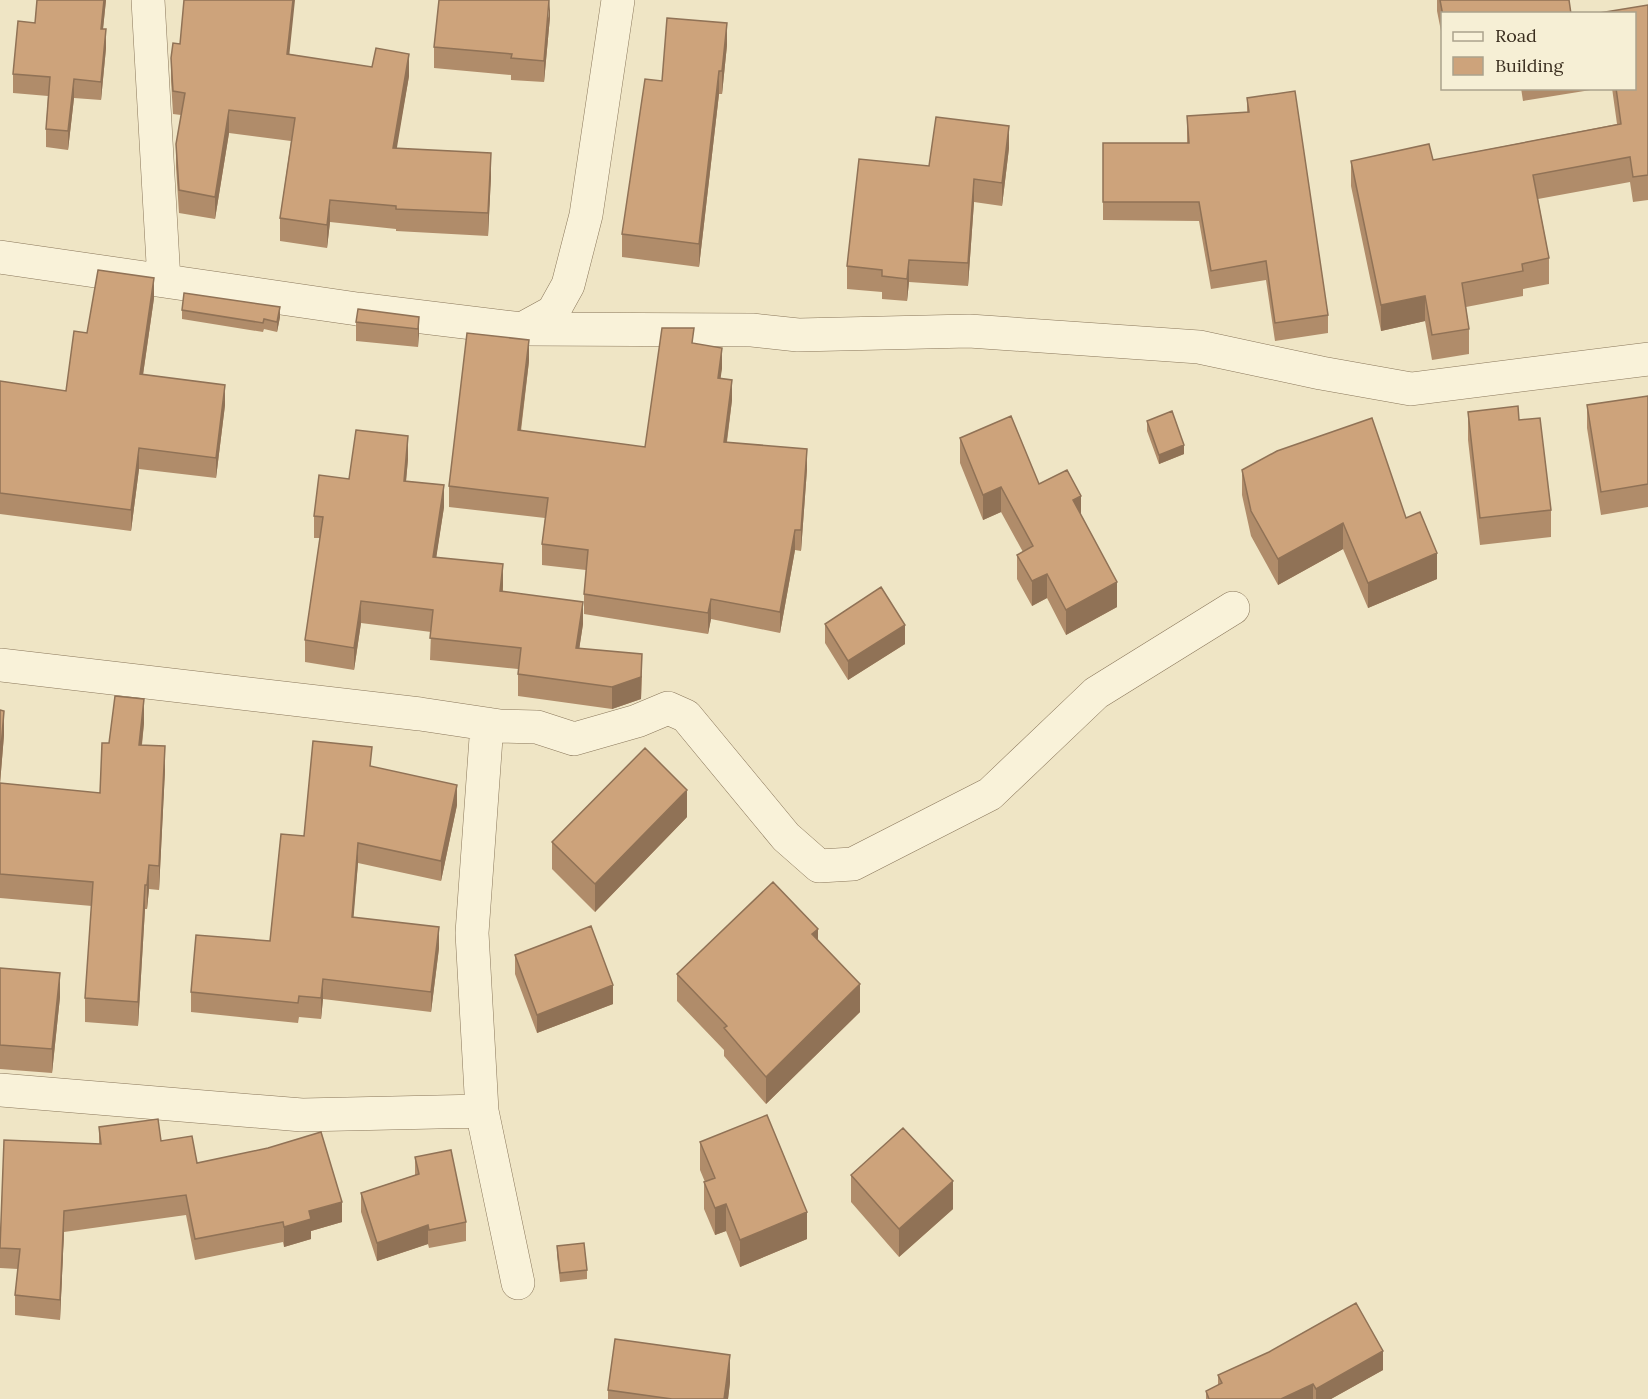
<svg xmlns="http://www.w3.org/2000/svg" width="1648" height="1399" font-family="Lora,serif">
	<style>
		.lines { fill: none; stroke-linecap: round; stroke-linejoin: round }
		.street-casing { stroke: #8a775b; stroke-width: 34 }
		.street { stroke: #f9f2d9; stroke-width: 33 }
		.wall { fill: #b08c6a }
		.shaded-wall { fill: #907256 }
		.building { fill: #cda37b; stroke: #907256; stroke-width: 1.5 }
	</style>
	<rect width="100%" height="100%" fill="#efe5c5"/>
	<g class="lines">
		<defs>
			<path id="street" d="M148,0L164,281
				M0,257L357,309L522,329L553,312L568,285L586,215L618,0
				M522,329L752,330L798,335L969,331L1199,347L1321,373L1411,389L1648,359
				M0,665L420,714L500,726L537,727L574,739L637,721L668,708L686,716L786,837L819,866L853,864L990,794L1096,693L1233,608
				M487,724L472,933L482,1111L518,1283
				M0,1090L302,1115L482,1111"/>
		</defs>
		<use href="#street" class="street-casing"/>
		<use href="#street" class="street"/>
	</g>
	<path class="wall" d="M37,0H106L103,29L106,48L101,100L74,98L68,150L46,147V129L48,96L13,93V74L35,23Z
		M1437,0H1569L1443,14V41L1437,11Z
		M1648,5V200L1633,202L1630,182L1538,199L1549,258V284L1523,289V296L1466,307L1469,329V354L1432,360L1425,321L1381,331L1351,186V161L1433,160L1617,124L1612,88H1635Z
		M550,17L544,82L511,80V75L434,68V47Z
		M727,45L722,94H719L699,267L622,257V234L662,81Z
		M289,54L409,76L396,148L491,176L488,236L396,231V229L330,222L327,248L280,241V218L291,141L229,133L215,219L179,213L176,167V144L181,115L173,114L171,80V58Z
		M1521,88H1603L1523,101Z
		M1247,98L1328,315V333L1275,341L1266,280L1211,289L1199,221L1103,220V143H1187V116L1247,113Z
		M1009,148L1002,206L974,202L968,286L909,282L907,301L882,299V292L847,289V266L929,166Z
		M154,298L143,375L225,405L216,478L139,469L131,531L0,514V381L66,391L87,333Z
		M182,310L280,317L277,332L264,329L263,332L182,319Z
		M419,317L418,347L356,341V322Z
		M694,343L722,368L720,378L732,400L727,442L807,469L801,551L795,550L780,633L711,619L708,634L584,614V594L586,570L542,565V544L545,518L449,507V486L529,361L521,431L645,447Z
		M1648,396V507L1601,515L1587,428V405Z
		M1468,412L1519,420L1551,510V537L1480,545L1468,440Z
		M1147,421L1184,454L1159,464L1147,431Z
		M960,438L1039,484L1081,516L1117,607L1066,635L1047,598L1032,606L1017,579V555L1023,552L1001,512L983,520L960,463Z
		M408,459L406,481L444,507L436,557L503,586V591L583,624L579,649L642,676L641,699L612,709L518,696V669L430,660L431,632L361,623L354,670L305,662V640L320,538H314V516L349,479Z
		M1242,470L1406,518L1437,579L1368,608L1343,549L1278,585L1251,536L1242,495Z
		M825,624L905,644L848,680L825,643Z
		M0,710L4,735L0,783L100,793L109,743L144,723L142,745L165,770L159,890L149,889L147,909H145L138,1026L85,1022V998L92,906L0,898Z
		M372,767L457,805L441,881L358,863L353,917L439,948L431,1012L323,999L321,1019L299,1017L298,1023L191,1012V992L270,941L304,836Z
		M687,817L595,912L552,869V842Z
		M818,940L860,1012L766,1104L724,1056V1050L677,1001V974Z
		M515,955L613,1004L537,1033L515,974Z
		M0,968L60,997L52,1073L0,1069Z
		M99,1127L161,1141L197,1163L342,1222L311,1231V1239L284,1247L283,1242L195,1260L186,1215L64,1232L60,1320L15,1315V1295L18,1269L0,1268V1242L99,1144Z
		M700,1142L807,1239L740,1267L726,1231L715,1235L704,1209V1182H705L700,1170Z
		M415,1157L466,1222V1241L429,1248L428,1244L377,1261L361,1212V1193L415,1175Z
		M851,1175L953,1209L899,1257L851,1202Z
		M557,1246L587,1270V1279L560,1282L557,1255Z
		M1383,1370L1331,1399H1206V1391L1218,1385V1375Z
		M730,1382L728,1399H608V1390Z"/>
	<path class="shaded-wall" d="M104,0H106L101,48V29Z
		M293,0H295L287,77V54Z
		M550,0V17L544,82V61Z
		M727,23V45L722,94V71Z
		M106,29V48L101,100V82Z
		M409,54V76L393,171V148Z
		M719,71V94L699,267V244Z
		M74,79V98L68,150V131Z
		M229,110V133L215,219V197Z
		M1009,126V148L1002,206V183Z
		M491,153V176L488,236V213Z
		M974,179V202L968,286V263Z
		M330,200V222L327,248V225Z
		M909,260V282L907,301V279Z
		M154,278V298L140,395V374Z
		M1425,296V321L1381,331V305Z
		M280,307V317L277,332V322Z
		M419,317V335L418,347V329Z
		M529,340V361L518,451V430Z
		M722,348V368L718,398V378Z
		M732,380V400L724,462V442Z
		M225,385V405L216,478V458Z
		M408,436V459L404,503V481Z
		M1184,445V454L1159,464V455Z
		M139,448V469L131,531V510Z
		M807,449V469L801,551V530Z
		M444,485V507L433,579V557Z
		M1001,487V512L983,520V495Z
		M1081,496V520L1073,500Z
		M1343,523V549L1278,585V559Z
		M795,530V550L780,633V612Z
		M1437,553V579L1368,608V583Z
		M503,564V586L500,613V591Z
		M1047,574V598L1032,606V581Z
		M1117,582V607L1066,635V610Z
		M711,599V619L708,634V613Z
		M361,601V623L354,670V648Z
		M583,602V624L576,670V648Z
		M905,625V644L848,680V661Z
		M642,654L641,699L612,709V687Z
		M144,699V723L139,769V745Z
		M4,711V735L0,784V760Z
		M165,746V770L159,890V866Z
		M457,785V805L441,881V861Z
		M687,790V817L595,912V884Z
		M358,843V863L352,937V917Z
		M149,865V889L147,909V885Z
		M145,885V909L138,1026V1002Z
		M439,927V948L431,1012V992Z
		M818,929V957L812,934Z
		M60,973V997L52,1073V1049Z
		M323,979V999L321,1019V998Z
		M860,984V1012L766,1104V1077Z
		M613,985V1004L537,1033V1015Z
		M953,1181V1209L899,1257V1229Z
		M342,1202V1222L311,1231V1239L284,1247V1227L309,1211Z
		M726,1204V1231L715,1235V1208Z
		M64,1211V1232L60,1320V1300Z
		M807,1212V1239L740,1267V1240Z
		M428,1225V1244L377,1261V1243Z
		M1383,1351V1370L1331,1399H1316V1389Z
		M730,1355V1382L728,1399H724Z
		M1313,1384V1399H1281Z"/>
	<path class="building" d="M37,0H104L101,29H106L101,82L74,79L68,131L46,129L50,77L13,74L18,21L35,23Z
		M184,0H293L287,54L372,67L376,48L409,54L393,148L491,153L488,213L396,209V206L330,200L327,225L280,218L295,118L229,110L215,197L179,190L176,144L185,93L173,91L171,58L173,43L180,44Z
		M439,0H549L544,61L511,58L512,54L434,47Z
		M1440,0H1569L1571,14H1443V16Z
		M1648,5V175L1633,177L1630,157L1533,175L1549,258L1522,264L1523,271L1462,283L1469,329L1432,335L1425,296L1381,305L1351,161L1429,144L1433,160L1621,124L1616,88H1635V14H1593Z
		M667,18L727,23L722,71H719L699,244L622,234L645,79L662,81Z
		M1295,91L1328,315L1275,323L1266,261L1211,271L1199,202H1103V143H1189L1187,116L1249,112L1247,98Z
		M936,117L1009,126L1002,183L974,179L968,263L909,260L907,279L882,276V270L847,266L859,159L929,166Z
		M98,270L154,278L140,374L225,385L216,458L139,448L131,510L0,493V381L66,391L74,331L87,333Z
		M184,293L280,307L277,322L264,319L263,323L182,310Z
		M358,309L419,317L418,329L356,322Z
		M662,328H694L692,343L722,348L718,378L732,380L724,442L807,449L801,530H795L780,612L711,599L708,613L584,594L588,550L542,544L548,498L449,486L467,333L529,340L518,430L645,447Z
		M1648,396V484L1601,492L1587,405Z
		M1518,406L1519,420L1540,418L1551,510L1480,518L1468,412Z
		M1172,411L1184,445L1159,455L1147,421Z
		M1011,416L1039,484L1067,470L1081,496L1073,500L1117,582L1066,610L1047,574L1032,581L1017,555L1033,546L1001,487L983,495L960,438Z
		M1372,418L1406,518L1420,512L1437,553L1368,583L1343,523L1278,559L1251,511L1242,470L1277,451Z
		M356,430L408,436L404,481L444,485L433,557L503,564L500,591L583,602L576,648L642,654L641,677L612,687L518,674L521,648L430,638L433,610L361,601L354,648L305,640L323,517L314,516L319,475L349,479Z
		M881,587L905,625L848,661L825,624Z
		M115,696L144,699L139,745L165,746L159,866L149,865L147,885H145L138,1002L85,998L93,882L0,874V783L100,793L102,743H109Z
		M0,710L4,711L0,760Z
		M313,741L372,747L370,766L457,785L441,861L358,843L352,917L439,927L431,992L323,979L321,998L299,996L298,1003L191,992L196,935L270,941L281,834L304,836Z
		M645,748L687,790L595,884L552,842Z
		M773,882L818,929L812,934L860,984L766,1077L724,1028L727,1026L677,974Z
		M591,926L613,985L537,1015L515,955Z
		M0,968L60,973L52,1049L0,1045Z
		M767,1115L807,1212L740,1240L726,1204L715,1208L704,1182L715,1178L700,1142Z
		M158,1119L161,1141L192,1136L197,1163L268,1148L321,1132L342,1202L309,1211L311,1219L284,1227L283,1222L195,1239L186,1195L64,1211L60,1300L15,1295L20,1249L0,1248L4,1140L101,1144L99,1127Z
		M903,1128L953,1181L899,1229L851,1175Z
		M451,1150L466,1222L429,1230L428,1225L377,1243L361,1193L419,1174L415,1157Z
		M584,1243L587,1270L560,1273L557,1246Z
		M1356,1303L1383,1351L1316,1389L1313,1384L1281,1399H1209L1206,1391L1222,1383L1218,1375L1269,1352Z
		M615,1339L730,1355L724,1399H672L608,1390Z"/>
	<rect x="1441" y="12" width="195" height="78" fill="#f6efd5" stroke="#aba28c" stroke-width="1.5"/>
	<rect x="1453" y="32" width="30" height="9" fill="#f9f2d9" stroke="#aba28c" stroke-width="1.5"/>
	<text x="1495" y="42" font-size="18" fill="#3a2e1f">Road</text>
	<rect x="1453" y="57" width="30" height="18" fill="#cda37b" stroke="#aba28c" stroke-width="1.5"/>
	<text x="1495" y="72" font-size="18" fill="#3a2e1f">Building</text>
</svg>
